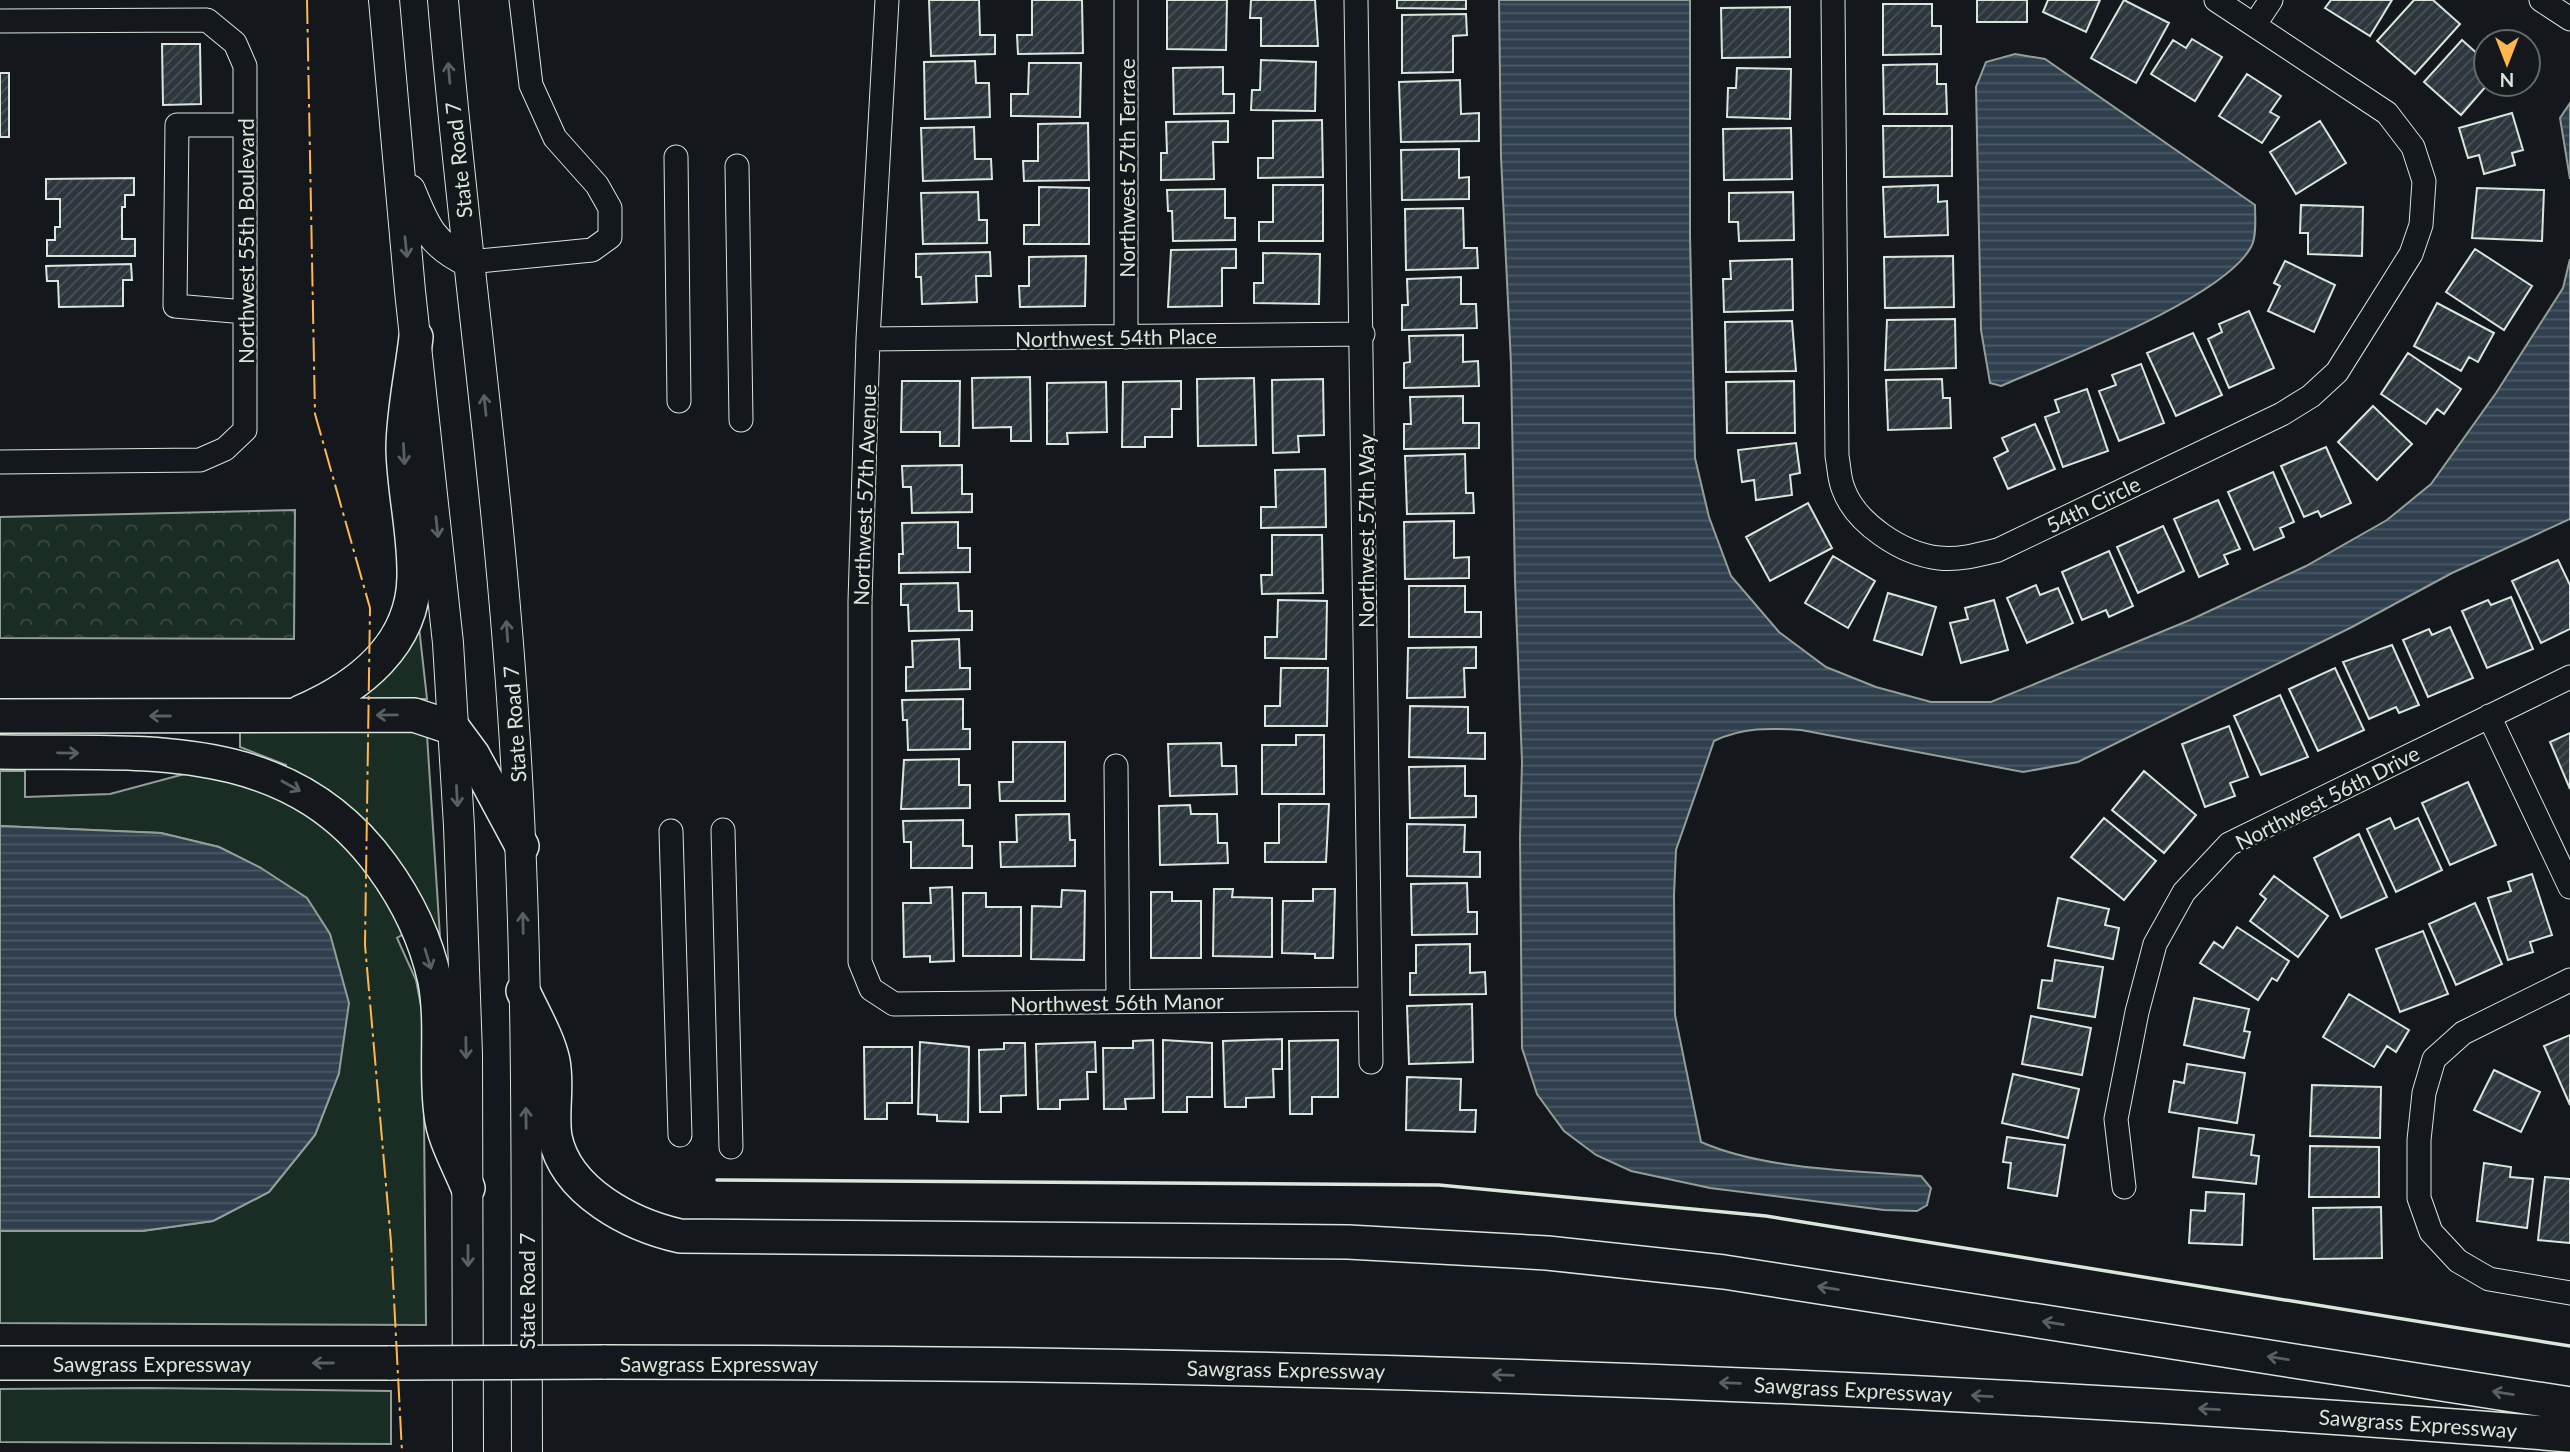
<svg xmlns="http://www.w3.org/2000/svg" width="2570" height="1452" font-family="Lato,sans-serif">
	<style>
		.grass { fill: #1a2d24; stroke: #939e99; stroke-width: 2 }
		.forest { fill: url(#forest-crowns); stroke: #939e99; stroke-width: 2 }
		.water { fill: url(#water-rules); stroke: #939e99; stroke-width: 2 }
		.building { fill: url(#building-hatch); stroke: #d8e6dc; stroke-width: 2 }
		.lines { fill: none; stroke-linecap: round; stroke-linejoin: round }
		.minor-casing { stroke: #d8e6dc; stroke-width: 25 }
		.major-casing { stroke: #d8e6dc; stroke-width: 32 }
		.highway-casing { stroke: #d8e6dc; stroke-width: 36 }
		.minor { stroke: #14181c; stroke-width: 23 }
		.major { stroke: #14181c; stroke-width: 30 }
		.highway { stroke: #14181c; stroke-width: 33 }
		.highway-bridge-casing { stroke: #d8e6dc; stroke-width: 36; stroke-linecap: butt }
		.highway-bridge { stroke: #14181c; stroke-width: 33 }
		.wall { stroke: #d8e6dc; stroke-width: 3.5 }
		.power { stroke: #ffb74d; stroke-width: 2; stroke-dasharray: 24 5 3.5 5; stroke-linecap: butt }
		.oneway { stroke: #59605f }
		.labels { text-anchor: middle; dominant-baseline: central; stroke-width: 5; stroke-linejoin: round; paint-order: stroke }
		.street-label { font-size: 21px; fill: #d8e6dc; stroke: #14181c }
	</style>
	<defs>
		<pattern id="forest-crowns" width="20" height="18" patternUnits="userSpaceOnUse" patternTransform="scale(1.75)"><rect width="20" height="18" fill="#1a2d24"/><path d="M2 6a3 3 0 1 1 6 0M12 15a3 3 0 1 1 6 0" fill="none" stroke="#3b4b43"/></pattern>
		<pattern id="water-rules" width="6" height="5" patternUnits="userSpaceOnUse" patternTransform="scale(1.75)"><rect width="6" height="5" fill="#2f3f4d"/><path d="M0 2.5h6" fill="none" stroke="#4c5b66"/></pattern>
		<pattern id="building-hatch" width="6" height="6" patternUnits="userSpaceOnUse" patternTransform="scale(1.75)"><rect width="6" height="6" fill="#2c363c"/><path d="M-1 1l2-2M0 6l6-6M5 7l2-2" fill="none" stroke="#4a5358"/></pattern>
	</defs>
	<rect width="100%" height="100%" fill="#14181c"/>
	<path class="grass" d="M419,627L427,699H358Z
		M240,728L416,731L427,735L441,952L285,771L286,765L240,747Z
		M203,769L250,780L345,836L407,932L397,938L416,980L423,1016L426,1325L0,1323V1231H142L213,1221L269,1192L315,1135L339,1073L261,868L219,847L161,833L0,826V771H25V797L110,794Z
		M146,1388L391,1391V1444L0,1442V1389Z"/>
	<path class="forest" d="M295,510L294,639L0,638V517Z"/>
	<path class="water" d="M1499,0H1690V236L1695,458L1709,517L1731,576L1779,632L1826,667L1876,687L1931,702H1991L2190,620L2306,566L2387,520L2431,484L2496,393L2563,288L2570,259V519L2452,573L2352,627L2078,762L2023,772L1801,730C1770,728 1743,727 1714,741L1676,850L1674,895L1675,1015L1701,1142C1765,1170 1852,1170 1921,1176L1931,1188L1927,1205L1917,1211L1884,1210L1710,1188L1631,1171L1596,1155L1564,1131L1537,1094L1522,1048L1520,837L1522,762L1515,581L1511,364L1501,157Z
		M2015,54L2045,59L2255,205C2255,216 2257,237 2251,247C2223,299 2058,361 2001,386L1990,383L1981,330L1976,87L1986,62Z
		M2570,103V179L2560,118Z
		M0,826L161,833L219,847L261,868L307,898L330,934L349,1003L339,1073L315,1135L269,1192L213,1221L142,1231H0Z"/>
	<path class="building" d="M929,0H979L980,35H995V54L931,56Z
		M1032,0H1082L1083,53L1018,54L1017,35H1032Z
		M1167,0H1227L1226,50L1167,49Z
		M1251,0H1315L1318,46H1261V18H1250Z
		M1397,0H1466V9L1397,8Z
		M1977,0H2027V22H1977Z
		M2048,0H2100L2086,32L2043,12Z
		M2124,0L2169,23L2136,83L2091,58Z
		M2331,0H2392L2370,36L2325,8Z
		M2414,0H2433L2460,24L2415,74L2377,41Z
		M1883,4H1932V26H1941V54L1883,55Z
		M1790,7V57L1722,58L1721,8Z
		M1466,14L1467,35L1453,36V72L1402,73V15Z
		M2192,39L2222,57L2195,101L2151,74L2173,40L2186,48Z
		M2462,40L2480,56L2475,62L2486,72L2488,84L2461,115L2424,82Z
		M162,44H200L201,104L163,105Z
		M1261,60L1316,62L1315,111L1251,110L1252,90H1260Z
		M975,61L976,83H989L990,117L925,119L924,62Z
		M1029,63H1081L1080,117L1011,116V94H1028Z
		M1937,64V84H1946L1947,114H1884L1883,65Z
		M1223,67V94H1234V113L1174,114L1173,68Z
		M1737,68L1791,69L1790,119L1727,117L1728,88H1736Z
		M0,73H9V137H0Z
		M2247,74L2281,96L2270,112L2279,117L2262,143L2219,116Z
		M1460,80L1461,114L1479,113V141L1401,142L1399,82Z
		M2512,113L2523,150L2512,153L2515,165L2484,174L2479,155L2468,158L2459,128Z
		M1322,120L1323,177L1258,178V158H1273V121Z
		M1228,121V142H1213L1214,179L1161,180V153H1167L1166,122Z
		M2320,121L2346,163L2296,194L2270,152Z
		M1088,123L1089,180L1024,181L1023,161H1038V124Z
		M1883,126H1952V176L1884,177Z
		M974,127L975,159H991L992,179L923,181L921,128Z
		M1791,128L1792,179L1724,180L1723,129Z
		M1459,149V178L1469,177V199L1402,200L1401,150Z
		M134,178V195H125V207H122V239H135V256H47V240H55V227H60V199H46V179Z
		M1273,185H1323V241H1259V222H1273Z
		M1938,185V202L1947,201L1948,235L1885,237L1883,187Z
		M1039,187L1089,188V244H1024V225H1039Z
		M2477,188L2544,190L2542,241L2472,238Z
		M1225,189V218H1235V240L1173,241L1172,211H1168L1167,190Z
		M978,192L979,220H987V243L923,244L921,193Z
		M1793,192L1794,240L1739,241L1738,222H1729V193Z
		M2301,205L2363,207L2362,256L2308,254V233H2300Z
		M1463,208L1464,248H1477L1478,268L1406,270L1405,209Z
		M1236,249V268H1222V306L1168,307L1171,250Z
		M2475,249L2532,286L2504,330L2446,292Z
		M990,252L991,276H976L977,302L922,304L921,277H916V254Z
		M1263,253L1320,254L1319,304L1254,303V283H1263Z
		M1086,256L1085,306L1020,307L1019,286H1029V257Z
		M1953,256L1954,307L1885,308L1884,257Z
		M1792,259L1793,310L1724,312L1723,279H1731L1730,261Z
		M2285,261L2335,285L2314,332L2268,311L2280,286L2274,283Z
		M131,264L132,280H123V306L59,307L58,281H47L46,266Z
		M1461,277V304H1476L1477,328L1402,330V305H1408L1407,279Z
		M2437,303L2494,333L2478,362L2469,357L2461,371L2414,346Z
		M2249,311L2274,368L2229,388L2208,339L2222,332L2219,324Z
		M1955,319L1956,368L1885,370L1887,320Z
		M1792,321L1796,371L1726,372L1725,322Z
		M2193,333L2222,395L2176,416L2147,353Z
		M1463,335V362L1478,361L1479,386L1404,388V363L1410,362L1409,336Z
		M2408,353L2461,389L2444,414L2437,409L2426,424L2381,394Z
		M2141,364L2164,423L2119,441L2099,391L2116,385L2112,375Z
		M1030,377L1031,441H1011V427L973,428L972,378Z
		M1254,378L1256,445L1198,446L1197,379Z
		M1323,379L1324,435L1298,436L1299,452L1273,453L1272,380Z
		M1942,379L1943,398H1950L1951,428L1888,430L1886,380Z
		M902,381H960L959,446H940V432H901Z
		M1181,381V409H1172V437H1145V447H1122L1123,382Z
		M1794,381L1795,433H1727L1726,382Z
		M1106,382L1107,432L1067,433L1068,444H1047V383Z
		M2087,389L2108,451L2063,467L2045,417L2059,412L2055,400Z
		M1463,396V423H1479V448L1404,449V424H1411L1410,397Z
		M2373,406L2412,444L2377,480L2338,442Z
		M2035,424L2055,469L2008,489L1994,458L2008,451L2002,438Z
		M1796,443L1800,473L1790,475L1792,495L1756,500L1754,480L1742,482L1738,450Z
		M2326,447L2351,503L2321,517L2318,511L2304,517L2281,466Z
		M1465,454L1466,493H1473L1474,513L1407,514L1405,456Z
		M962,465V494H972V512L912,513L911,487H903L902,466Z
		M1325,469L1326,527L1261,528V507H1276L1275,470Z
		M2273,472L2294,522L2280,528L2284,537L2254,550L2228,492Z
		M2218,500L2240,549L2224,555L2228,564L2199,577L2174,519Z
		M1808,503L1832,548L1770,581L1746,537Z
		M1454,521V558L1469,557V578L1405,579L1404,522Z
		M958,522V548H970V572L899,573V554H903L902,523Z
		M2163,526L2184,571L2138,593L2117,547Z
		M1272,535H1322L1323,593L1262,594L1261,575H1272Z
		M2109,551L2133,606L2109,617L2106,610L2082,620L2062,572Z
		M1833,556L1875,581L1848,628L1805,603Z
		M2558,560L2570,585V629L2541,643L2512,581Z
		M958,583L959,611H972V630L909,631L908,605H901V584Z
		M2036,585L2040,595L2058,588L2073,623L2027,643L2007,598Z
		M1409,586H1465V612H1481V637H1409Z
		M1888,593L1936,607L1922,655L1874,640Z
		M2511,597L2533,649L2487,668L2462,611L2488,600L2491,605Z
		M1278,600L1327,601L1326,659L1265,658V637H1277Z
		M1994,600L2008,650L1961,663L1950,623L1968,619L1965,608Z
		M2450,627L2473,678L2428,697L2403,640L2429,629L2432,635Z
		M959,639L960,668H970V689L906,691V667H913L912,641Z
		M2392,645L2419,705L2399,713L2396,707L2369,719L2343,662Z
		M1476,647V668H1464L1465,697L1407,698L1408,648Z
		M1281,668H1328L1327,726H1265V706H1280Z
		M2335,668L2364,730L2318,751L2289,689Z
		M2280,695L2308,757L2261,775L2234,716Z
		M963,699V729H970V749L908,750L907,720H903L902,700Z
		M1410,706L1468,707V733H1485V759L1409,757Z
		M2229,726L2248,777L2230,783L2235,796L2205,807L2182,744Z
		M2570,733V789L2550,742Z
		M1296,735H1324V794H1262V745H1296Z
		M1013,742H1065V801H1000L999,782H1013Z
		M1221,743L1222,766H1236L1237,794L1170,796L1168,744Z
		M959,759V785H970V808L901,809L904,760Z
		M1465,766V796H1476V817L1410,818L1409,767Z
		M2144,771L2196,815L2164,853L2112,810Z
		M2468,782L2496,845L2450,865L2422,803Z
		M1279,804H1329L1326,862H1265V843H1279Z
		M1190,805L1191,814H1217L1218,843H1227L1228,863L1160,865L1159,806Z
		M1069,814L1070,840H1075V866L1001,867L1000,842H1017L1016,815Z
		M2104,818L2156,861L2124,900L2071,857Z
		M2390,818L2395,829L2418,818L2442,870L2396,892L2367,829Z
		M963,820V846H972V868H911V842H904L903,821Z
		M1407,824L1465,825L1464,852H1480V877L1407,876Z
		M2359,834L2387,897L2341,918L2314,858Z
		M2532,874L2552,935L2530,942L2533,952L2508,960L2488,898L2511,891L2508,882Z
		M2274,876L2328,916L2298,957L2250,921L2266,899L2260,894Z
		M1467,883L1468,912H1477V934L1412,935L1411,884Z
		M952,887L954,961L930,962V956L904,957L903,903H931L930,888Z
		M1214,889H1233L1232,897L1272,898V957L1213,956Z
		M1313,889H1335L1333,958H1315V954L1282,953L1283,901H1313Z
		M1062,890L1085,891L1084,960L1031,959L1032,906L1061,907Z
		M1151,892H1172V901H1201V958H1151Z
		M963,893H986V907H1021V956H963Z
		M2058,898L2109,909L2105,925L2119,928L2113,959L2048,946Z
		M2475,903L2502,964L2456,985L2429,924Z
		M2237,927L2289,961L2277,981L2272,978L2258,1000L2200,963L2214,942L2223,948Z
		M2423,931L2448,994L2400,1012L2376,949Z
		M1470,944V973L1485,972L1486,994L1410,995V973H1416V945Z
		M2055,960L2103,967L2095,1017L2038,1008L2042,980L2052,981Z
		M2349,994L2409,1030L2396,1052L2387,1046L2374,1067L2323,1037Z
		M2194,998L2249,1009L2244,1031L2250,1032L2244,1058L2184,1045Z
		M1472,1004L1473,1062L1409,1064L1407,1006Z
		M2031,1016L2091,1028L2082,1075L2022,1064Z
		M2570,1035V1105L2544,1046Z
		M1282,1039V1069H1273L1274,1097L1246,1098V1107H1225L1223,1041Z
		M1153,1040L1154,1098L1125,1099L1126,1109H1104L1103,1048H1133V1041Z
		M1163,1040L1212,1043V1097H1187V1112H1163Z
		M1338,1040V1097H1312V1114H1290L1289,1041Z
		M920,1042L969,1047L968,1122L937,1121V1115L918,1114Z
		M1095,1042L1096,1072H1087L1088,1099L1060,1100V1109H1038L1036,1044Z
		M1004,1043H1025L1026,1095L1001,1096V1112H980L979,1050L1004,1049Z
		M864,1047H912V1103H887V1119H865Z
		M2187,1064L2245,1073L2237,1123L2169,1112L2174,1081L2184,1083Z
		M2494,1070L2540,1092L2521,1132L2474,1110Z
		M2013,1074L2079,1089L2068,1138L2002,1123Z
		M1407,1077L1461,1079L1460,1110H1476L1475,1132L1406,1130Z
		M2312,1085L2381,1087L2380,1138L2310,1136Z
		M2199,1128L2254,1135L2251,1155L2259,1156L2256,1184L2193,1177Z
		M2007,1137L2065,1145L2057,1196L2008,1188L2011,1163L2003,1162Z
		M2310,1146L2379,1147V1197H2309Z
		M2484,1163L2511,1167L2510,1177L2533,1179L2527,1228L2477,1221Z
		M2545,1177L2570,1179V1243L2538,1240Z
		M2206,1192L2244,1194L2242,1245L2189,1243L2191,1210L2205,1211Z
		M2381,1207L2382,1258L2314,1259L2313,1208Z"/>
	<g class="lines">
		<defs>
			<path id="minor" d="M887,0L868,339L860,601V962L871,989L894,1004L1368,999
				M1126,0V337
				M1356,0L1371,1062
				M1833,0L1837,456C1839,466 1839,478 1843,488C1855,523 1902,554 1939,558C1959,560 1978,555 1998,550L2282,414L2311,396L2337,372L2411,254L2421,225L2424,181L2413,147L2387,113L2216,0
				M2541,0L2570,19
				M0,21L207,20L235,43L245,66V430L225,449L200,460L0,462
				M2255,24L2271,0
				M245,125H177L175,306L245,312
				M676,157L679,401
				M737,166L741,420
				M469,262L592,250L610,237V208L597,185L555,138L531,85L521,0
				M868,339L1363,334
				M2489,716L2570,887
				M1116,766L1118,1001
				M723,830L731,1147
				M671,831L680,1135
				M2570,980L2463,1033L2434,1059L2424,1093L2419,1140V1198L2431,1232L2458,1261L2489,1279L2570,1293
				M2124,1187L2116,1119L2137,1012L2155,944L2184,892L2229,844L2570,677"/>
			<path id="major" d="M384,0L410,291L448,643L459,826L467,1054L468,1452
				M443,0C463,243 499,484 514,728C530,969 526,1211 527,1452
				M410,190C425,227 432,245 469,262"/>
			<path id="highway" d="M301,712C359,687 413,645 414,577C415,534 404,492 403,449C403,413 412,373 416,337
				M0,716L414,715L453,728L473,755L522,846
				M0,752C142,754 288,736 382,866C407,900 426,940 435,981C443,1025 435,1070 441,1114C443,1138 459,1165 468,1188
				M523,991C533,1013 548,1038 553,1061C558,1086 551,1112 555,1137C566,1192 631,1225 680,1236L1348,1242L1547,1253L1724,1272L2570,1404
				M603,1362C1259,1362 1915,1382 2570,1435
				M0,1363H391"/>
		</defs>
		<use href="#minor" class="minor-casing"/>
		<use href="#major" class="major-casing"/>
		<use href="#highway" class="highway-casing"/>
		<use href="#minor" class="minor"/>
		<use href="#major" class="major"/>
		<use href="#highway" class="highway"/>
		<defs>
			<path id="highway-bridge" d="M391,1363L603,1362"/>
		</defs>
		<use href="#highway-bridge" class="highway-bridge-casing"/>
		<use href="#highway-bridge" class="highway-bridge"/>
		<path class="wall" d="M717,1180L1439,1185L1766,1216L2570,1346"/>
		<path class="power" d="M307,0L315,414L370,608L365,945L391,1242L402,1452"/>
	</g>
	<defs><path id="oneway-shaft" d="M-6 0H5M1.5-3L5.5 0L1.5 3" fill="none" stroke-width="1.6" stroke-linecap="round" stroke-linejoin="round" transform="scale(1.75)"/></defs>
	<g class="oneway">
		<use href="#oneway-shaft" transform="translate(449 73) rotate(-95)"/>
		<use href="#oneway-shaft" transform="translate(406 247) rotate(84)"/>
		<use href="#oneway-shaft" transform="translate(485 405) rotate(-96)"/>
		<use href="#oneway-shaft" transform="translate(404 454) rotate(87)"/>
		<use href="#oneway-shaft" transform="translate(437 527) rotate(84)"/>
		<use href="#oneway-shaft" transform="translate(507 631) rotate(-94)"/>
		<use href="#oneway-shaft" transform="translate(387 715) rotate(179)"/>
		<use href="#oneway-shaft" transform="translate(160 716) rotate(-180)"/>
		<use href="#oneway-shaft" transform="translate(68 753) rotate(1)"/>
		<use href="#oneway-shaft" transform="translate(291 786) rotate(29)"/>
		<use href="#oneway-shaft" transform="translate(457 796) rotate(87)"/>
		<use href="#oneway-shaft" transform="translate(523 923) rotate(-91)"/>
		<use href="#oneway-shaft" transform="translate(428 959) rotate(73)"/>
		<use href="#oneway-shaft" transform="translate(466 1048) rotate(89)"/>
		<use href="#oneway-shaft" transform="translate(526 1118) rotate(-91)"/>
		<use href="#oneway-shaft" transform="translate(468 1256) rotate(90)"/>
		<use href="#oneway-shaft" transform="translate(1828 1288) rotate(-171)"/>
		<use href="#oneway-shaft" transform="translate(2053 1323) rotate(-171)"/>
		<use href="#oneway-shaft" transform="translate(2278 1358) rotate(-171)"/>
		<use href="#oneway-shaft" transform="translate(323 1363) rotate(-180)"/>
		<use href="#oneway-shaft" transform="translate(1503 1375) rotate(-178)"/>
		<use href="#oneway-shaft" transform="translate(1730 1383) rotate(-178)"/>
		<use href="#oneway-shaft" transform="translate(2503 1393) rotate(-171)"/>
		<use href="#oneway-shaft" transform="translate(1982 1396) rotate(-177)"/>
		<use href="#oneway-shaft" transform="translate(2209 1409) rotate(-177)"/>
	</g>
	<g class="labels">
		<g class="street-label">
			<text transform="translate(458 160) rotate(-96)">State Road 7</text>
			<text transform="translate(1126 168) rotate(-90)">Northwest 57th Terrace</text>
			<text transform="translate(245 241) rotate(-90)">Northwest 55th Boulevard</text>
			<text transform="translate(1116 337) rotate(-1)">Northwest 54th Place</text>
			<text transform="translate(864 495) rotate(-88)">Northwest 57th Avenue</text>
			<text transform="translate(2093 504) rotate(-26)">54th Circle</text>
			<text transform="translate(1365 531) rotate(-90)">Northwest 57th Way</text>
			<text transform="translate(514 724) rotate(-94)">State Road 7</text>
			<text transform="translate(2327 797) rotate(-27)">Northwest 56th Drive</text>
			<text transform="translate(1117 1002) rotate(-1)">Northwest 56th Manor</text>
			<text transform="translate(526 1291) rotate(-90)">State Road 7</text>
			<text x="152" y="1363">Sawgrass Expressway</text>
			<text x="719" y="1363">Sawgrass Expressway</text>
			<text transform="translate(1286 1369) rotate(1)">Sawgrass Expressway</text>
			<text transform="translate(1853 1389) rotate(3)">Sawgrass Expressway</text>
			<text transform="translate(2418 1423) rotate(4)">Sawgrass Expressway</text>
		</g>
	</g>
	<g transform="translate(2507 63) rotate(180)"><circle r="33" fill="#14181c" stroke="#626a69" stroke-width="2"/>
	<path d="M0-5L12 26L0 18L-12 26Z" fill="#ffb74d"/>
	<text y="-10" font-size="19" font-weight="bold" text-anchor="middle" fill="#d8e6dc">N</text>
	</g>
</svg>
